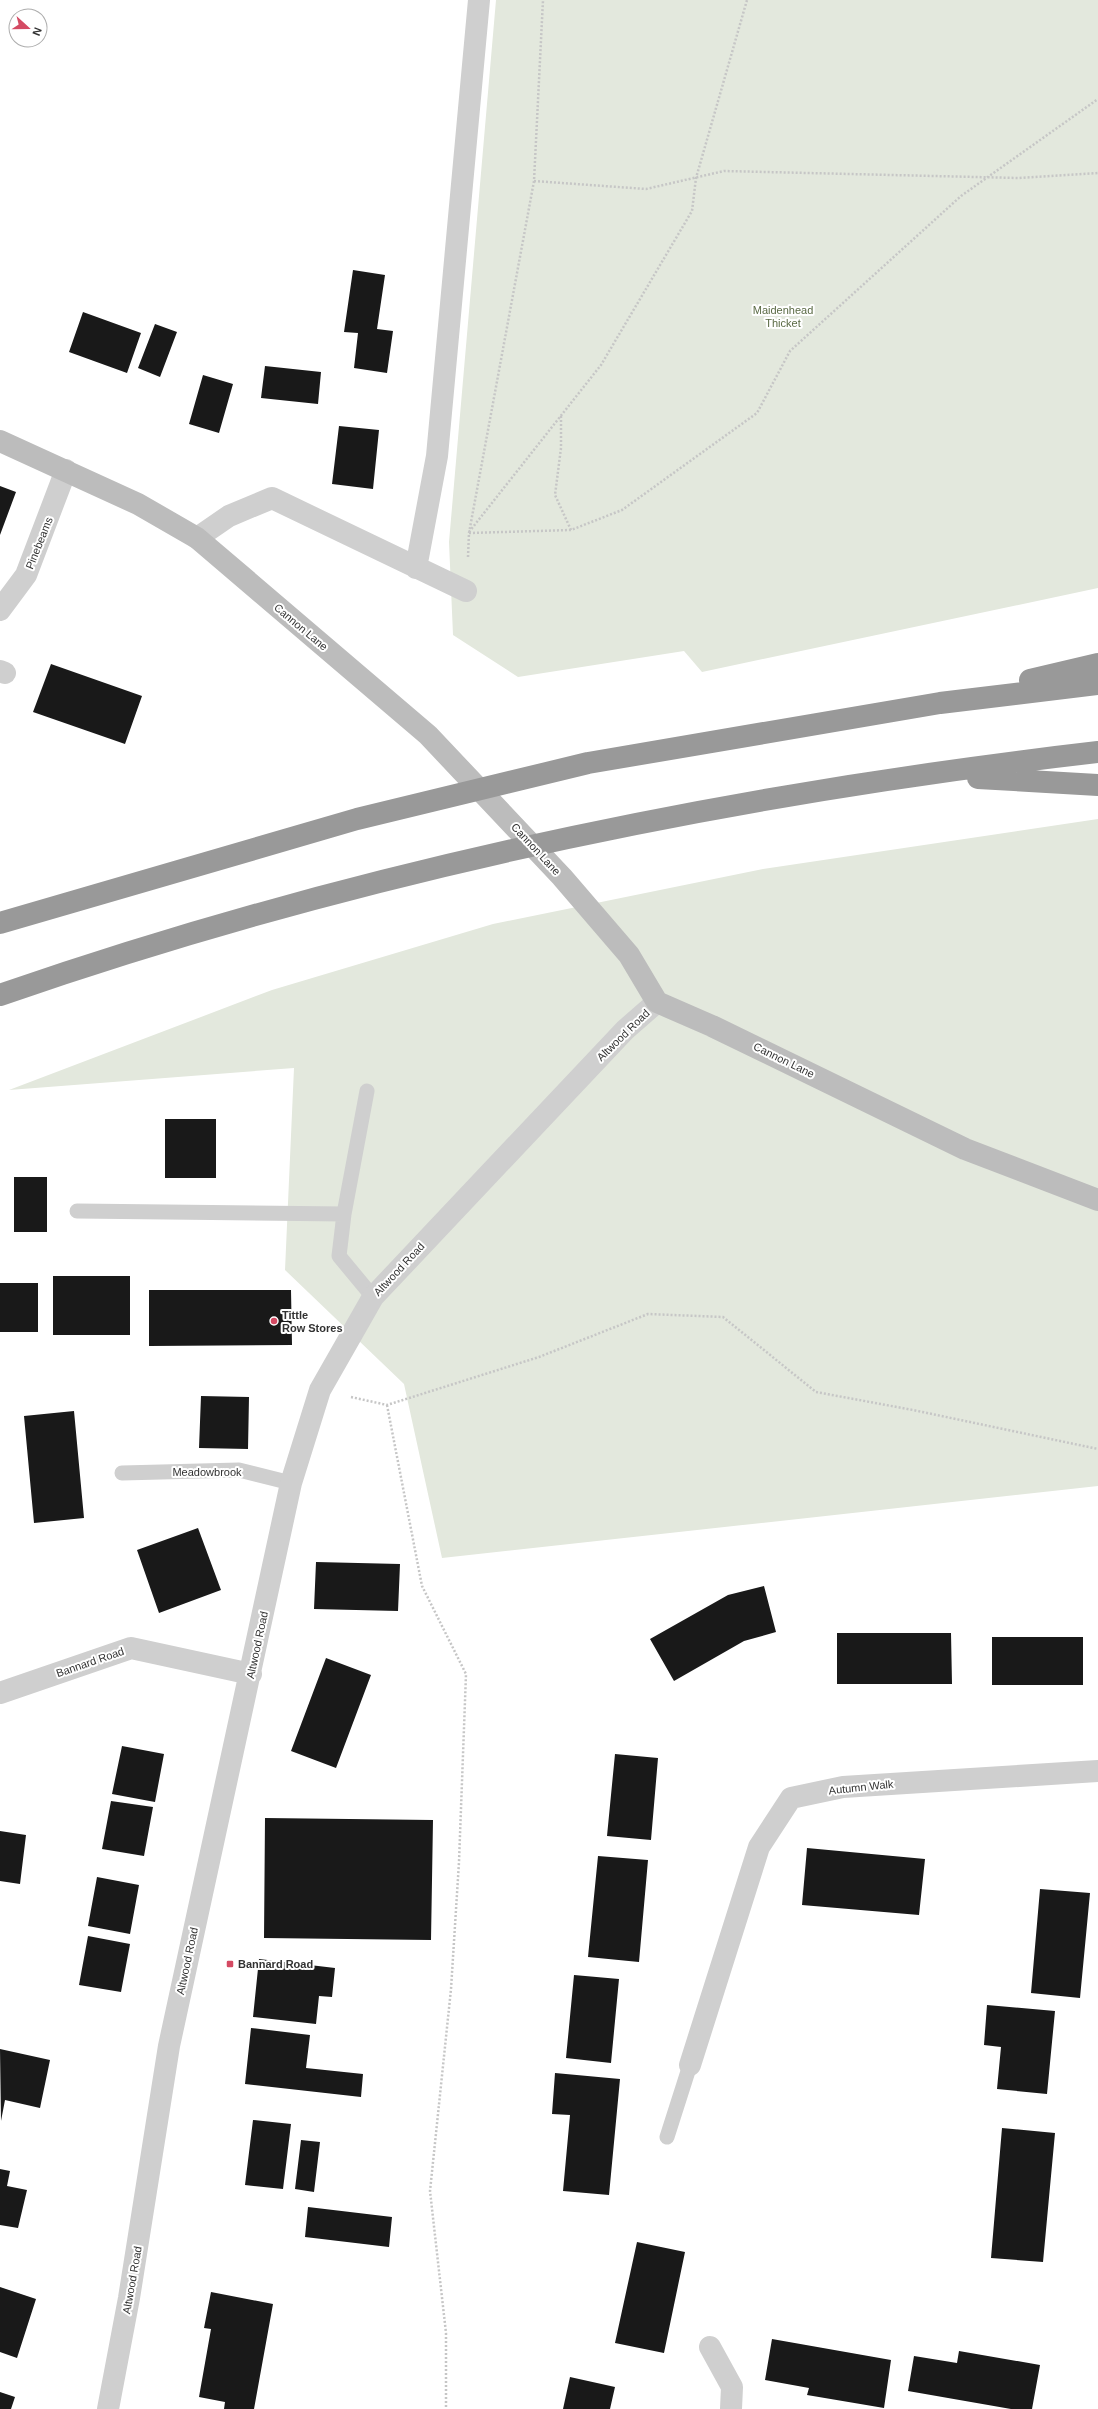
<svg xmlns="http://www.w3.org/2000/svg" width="1098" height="2409" font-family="Arial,sans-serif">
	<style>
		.green { fill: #e3e8dd }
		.building { fill: #191919 }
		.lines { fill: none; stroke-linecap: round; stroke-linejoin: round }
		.path { stroke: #c6c6c6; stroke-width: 2.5; stroke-dasharray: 2 2; stroke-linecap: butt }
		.lane { stroke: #cfcfcf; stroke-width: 15 }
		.street { stroke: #cfcfcf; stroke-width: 22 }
		.secondary { stroke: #bcbcbc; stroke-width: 22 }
		.highway { stroke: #999; stroke-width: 22 }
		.poi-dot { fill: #d44a63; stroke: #fff; stroke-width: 1.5 }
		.labels { text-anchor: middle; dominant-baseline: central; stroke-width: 4; stroke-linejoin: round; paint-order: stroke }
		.park-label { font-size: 11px; fill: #5a6a44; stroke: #fff }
		.street-label { font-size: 11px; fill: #323232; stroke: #fff }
		.poi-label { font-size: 11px; font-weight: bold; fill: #323232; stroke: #fff; text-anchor: start }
	</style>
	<rect width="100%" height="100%" fill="#fff"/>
	<path class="green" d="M496,0H1098V588L702,672L684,651L518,677L453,635L449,542Z
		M1098,819V1486L442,1558L404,1384L285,1270L294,1068L9,1090L272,990L493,924L763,869Z"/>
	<path class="building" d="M353,270L385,275L377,329L393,331L387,373L354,368L358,333L344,332Z
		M83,312L141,333L127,373L69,352Z
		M155,324L177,332L160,377L138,368Z
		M265,366L321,372L318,404L261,398Z
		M203,375L233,384L219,433L189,424Z
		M339,426L379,430L373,489L332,484Z
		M0,486L16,492L0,535Z
		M51,664L142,696L125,744L33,712Z
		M165,1119H216V1178H165Z
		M14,1177H47V1232H14Z
		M53,1276H130V1335H53Z
		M0,1283H38V1332H0Z
		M149,1290H291L292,1345L149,1346Z
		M201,1396L249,1397L248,1449L199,1448Z
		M74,1411L84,1518L34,1523L24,1416Z
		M198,1528L221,1590L159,1613L137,1550Z
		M316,1562L400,1564L398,1611L314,1609Z
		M764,1586L776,1632L744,1641L674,1681L650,1639L728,1595Z
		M837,1633H951L952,1684H837Z
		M992,1637H1083V1685H992Z
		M326,1658L371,1675L336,1768L291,1751Z
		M122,1746L164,1754L155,1802L112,1794Z
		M615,1754L658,1758L651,1840L607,1836Z
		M111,1801L153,1807L144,1856L102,1849Z
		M265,1818L433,1820L431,1940L264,1938Z
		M0,1831L26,1835L20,1884L0,1881Z
		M807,1848L925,1859L919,1915L802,1905Z
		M598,1856L648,1860L639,1962L588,1957Z
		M97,1877L139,1885L130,1934L88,1926Z
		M1040,1889L1090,1893L1080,1998L1031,1993Z
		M88,1936L130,1944L121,1992L79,1985Z
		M259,1959L335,1968L332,1997L319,1996L316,2024L253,2017Z
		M574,1975L619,1979L611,2063L566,2058Z
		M987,2005L1055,2011L1047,2094L997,2089L1001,2047L984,2045Z
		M251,2028L310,2035L306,2068L363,2074L361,2097L245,2084Z
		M0,2049L50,2060L40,2108L5,2100L1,2121Z
		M555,2073L620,2079L609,2195L563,2191L570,2115L552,2114Z
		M253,2120L291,2124L283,2189L245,2185Z
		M1002,2128L1055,2133L1043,2262L991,2258Z
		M301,2140L320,2142L314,2192L295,2189Z
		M0,2169L10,2171L7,2186L27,2190L18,2228L0,2225Z
		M308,2207L392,2217L389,2247L305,2237Z
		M637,2242L685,2252L664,2353L615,2343Z
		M0,2287L36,2299L17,2358L0,2352Z
		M211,2292L273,2304L254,2409H224L225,2402L199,2397L211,2329L204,2328Z
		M772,2339L891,2360L884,2408L807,2395L809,2388L765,2380Z
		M959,2351L1040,2365L1032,2409H1011L908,2391L914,2356L957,2363Z
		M570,2377L615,2387L610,2409H563Z
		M0,2392L15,2397L11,2409H0Z"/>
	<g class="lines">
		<path class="path" d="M534,181L646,189L724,171L1018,178L1098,173
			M561,416V448L555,495L571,530
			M469,532L601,365L692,211L696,178L747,0
			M469,533L571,530L622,510L757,413L790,351L961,196L1098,99
			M468,557L469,533L534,181L543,0
			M351,1397L387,1405L539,1357L648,1314L723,1317L816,1392L913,1410L1098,1449
			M387,1405L422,1586L466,1674L459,1862L451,1989L430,2191L446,2333V2409"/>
		<path class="lane" d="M367,1091L344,1214L339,1256L373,1297
			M77,1211L344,1214
			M122,1473L239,1470L291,1483
			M667,2137L690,2065"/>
		<path class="street" d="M197,538L229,516L272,498L466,591
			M416,568L437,456L479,0
			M0,610L26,575L66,470
			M0,671L5,673
			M0,1693L131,1648L251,1674
			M690,2065L759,1847L791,1798L843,1787L1098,1771
			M710,2347L732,2387L731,2409
			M108,2409L129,2298L169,2046L291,1483L320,1390L373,1297L625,1030L657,1002"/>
		<path class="secondary" d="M0,441L138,504L197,538L428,735L562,877L629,955L657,1002L712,1026L965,1149L1098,1200"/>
		<path class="highway" d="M1030,680L1098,664
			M978,778L1098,785
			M0,923L357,819L588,763L940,703L1098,684
			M0,995C355,872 725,795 1098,752"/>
	</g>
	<g class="poi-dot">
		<circle cx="274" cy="1321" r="4"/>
		<rect x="226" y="1960" width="8" height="8" rx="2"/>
	</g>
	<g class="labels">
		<g class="park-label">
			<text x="783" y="310">Maidenhead<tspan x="783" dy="13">Thicket</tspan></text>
		</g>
		<g class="street-label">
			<text transform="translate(39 543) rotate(-68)">Pinebeams</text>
			<text transform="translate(301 627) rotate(40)">Cannon Lane</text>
			<text transform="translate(536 849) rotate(47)">Cannon Lane</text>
			<text transform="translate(623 1035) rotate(-44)">Altwood Road</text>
			<text transform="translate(784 1060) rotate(26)">Cannon Lane</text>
			<text transform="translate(399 1269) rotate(-47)">Altwood Road</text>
			<text x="207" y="1472">Meadowbrook</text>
			<text transform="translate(257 1645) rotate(-78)">Altwood Road</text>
			<text transform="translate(90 1662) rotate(-19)">Bannard Road</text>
			<text transform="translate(861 1787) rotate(-6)">Autumn Walk</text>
			<text transform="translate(187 1961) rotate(-78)">Altwood Road</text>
			<text transform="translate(132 2280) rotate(-80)">Altwood Road</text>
		</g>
		<g class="poi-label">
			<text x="282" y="1315">Tittle<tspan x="282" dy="13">Row Stores</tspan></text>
			<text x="238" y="1964">Bannard Road</text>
		</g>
	</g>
	<g transform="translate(28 28) rotate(111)"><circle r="19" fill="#ffffff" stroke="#adadad"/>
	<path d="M0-3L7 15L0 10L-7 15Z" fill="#d44a63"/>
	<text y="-6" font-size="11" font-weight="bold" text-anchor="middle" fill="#323232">N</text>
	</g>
</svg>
